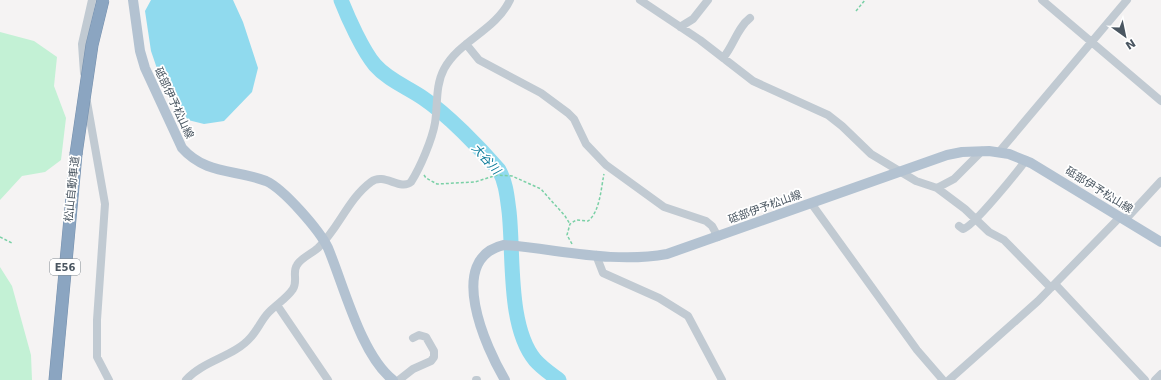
<svg xmlns="http://www.w3.org/2000/svg" width="1161" height="380" font-family="'DejaVu Sans','Noto Sans JP',sans-serif">
	<style>
		.green { fill: #c3f1d5 }
		.water { fill: #90daee }
		.lines { fill: none; stroke-linecap: round; stroke-linejoin: round }
		.river { stroke: #90daee; stroke-width: 15 }
		.highway-casing { stroke: #7690ad; stroke-width: 13 }
		.path { stroke: #7ad0a6; stroke-width: 1.5; stroke-dasharray: 3 2; stroke-linecap: butt }
		.minor { stroke: #c1cad2; stroke-width: 8 }
		.major { stroke: #b3c2d1; stroke-width: 10 }
		.highway { stroke: #8ba5c1; stroke-width: 12 }
		.highway-bridge-casing { stroke: #7690ad; stroke-width: 13; stroke-linecap: butt }
		.highway-bridge { stroke: #8ba5c1; stroke-width: 12 }
		.labels { text-anchor: middle; dominant-baseline: central; stroke-width: 3.5; stroke-linejoin: round; paint-order: stroke }
		.shield { fill: #fff; stroke: #808990; stroke-width: 1 }
		.shield-label { font-size: 10px; font-weight: bold; fill: #4a5661 }
		.street-label { font-size: 11px; fill: #4a5661; stroke: #fff }
		.water-label { font-size: 12px; font-style: italic; fill: #0c7c9b; stroke: #fff }
	</style>
	<rect width="100%" height="100%" fill="#f5f3f3"/>
	<path class="green" d="M0,32L34,41L57,57L54,86L66,118L61,160L45,172L22,176L0,200Z
		M0,267L12,286L31,355L32,380H0Z"/>
	<path class="water" d="M151,0H233L243,22L258,68L252,92L224,121L204,124L188,120L168,91L164,89L151,51L145,11Z"/>
	<g class="lines">
		<path class="river" d="M341,0C348,18 363,51 375,65C388,80 407,87 423,98C447,114 480,148 499,170C506,183 507,196 509,211C514,254 507,326 535,360C542,368 551,374 559,380"/>
		<defs>
			<path id="highway" d="M55,380L76,154"/>
		</defs>
		<use href="#highway" class="highway-casing"/>
		<path class="path" d="M856,11L865,0
			M424,175L426,178L437,184L475,182L497,175L512,176L541,189L565,216L570,224
			M0,237L12,243
			M572,244L567,235L570,224L576,220L588,221C600,212 601,188 604,174"/>
		<path class="minor" d="M640,0L700,40L753,81L828,115L842,126L871,154L916,181L937,188L965,209L989,232L1004,240L1051,288
			M1042,0L1161,101
			M680,27L693,19L708,0
			M466,44L479,60L541,93L568,113L574,119L586,144L606,165L664,207L706,221L712,226L718,237
			M723,58C734,45 737,28 750,18
			M84,73L82,44L92,0
			M87,102L105,204L97,320V357L109,380
			M999,152L1127,0
			M937,188L954,179L982,151
			M811,203L917,350L943,380
			M1125,220L1161,181
			M959,226L963,229C973,227 1017,172 1026,160
			M596,255L603,273L659,298L688,316L722,380
			M1055,284L1145,380
			M277,305L328,380
			M186,380C204,360 234,357 251,337C258,329 262,319 269,312C277,304 287,298 293,289C298,281 292,272 297,265C301,258 311,254 318,248C339,228 348,199 371,182C384,172 400,191 411,182C420,168 432,140 435,123C438,105 435,86 444,69C460,40 495,31 510,0
			M399,380L413,369L431,361L434,357V351L426,337L419,335L413,338
			M476,380H477
			M949,380L1038,301L1120,217
			M1155,380L1161,374"/>
		<path class="major" d="M133,0L140,51L145,68L182,148C206,175 235,169 266,181C284,189 320,231 328,248C344,286 361,355 393,380
			M505,380C486,348 445,258 504,245C558,249 613,264 667,254L947,155L962,152L989,151L1009,154L1031,163L1161,242"/>
		<use href="#highway" class="highway"/>
		<defs>
			<path id="highway-bridge" d="M76,154L92,45L103,0"/>
		</defs>
		<use href="#highway-bridge" class="highway-bridge-casing"/>
		<use href="#highway-bridge" class="highway-bridge"/>
	</g>
	<g class="labels">
		<rect class="shield" x="50" y="259" width="30" height="16" rx="3"/>
		<g class="shield-label">
			<text x="65" y="267">E56</text>
		</g>
		<g class="street-label">
			<text transform="translate(174 103) rotate(65)">砥部伊予松山線</text>
			<text transform="translate(72 189) rotate(-84)">松山自動車道</text>
			<text transform="translate(1099 190) rotate(32)">砥部伊予松山線</text>
			<text transform="translate(765 207) rotate(-20)">砥部伊予松山線</text>
		</g>
		<g class="water-label">
			<text transform="translate(486 159) rotate(48)">大谷川</text>
		</g>
	</g>
	<g transform="translate(1125 36) rotate(147)" stroke="#ffffff" stroke-width="3" paint-order="stroke">
	<path d="M0-3L7 15L0 10L-7 15Z" fill="#4a5661"/>
	<text y="-6" font-size="11" font-weight="bold" text-anchor="middle" fill="#4a5661">N</text>
	</g>
</svg>
